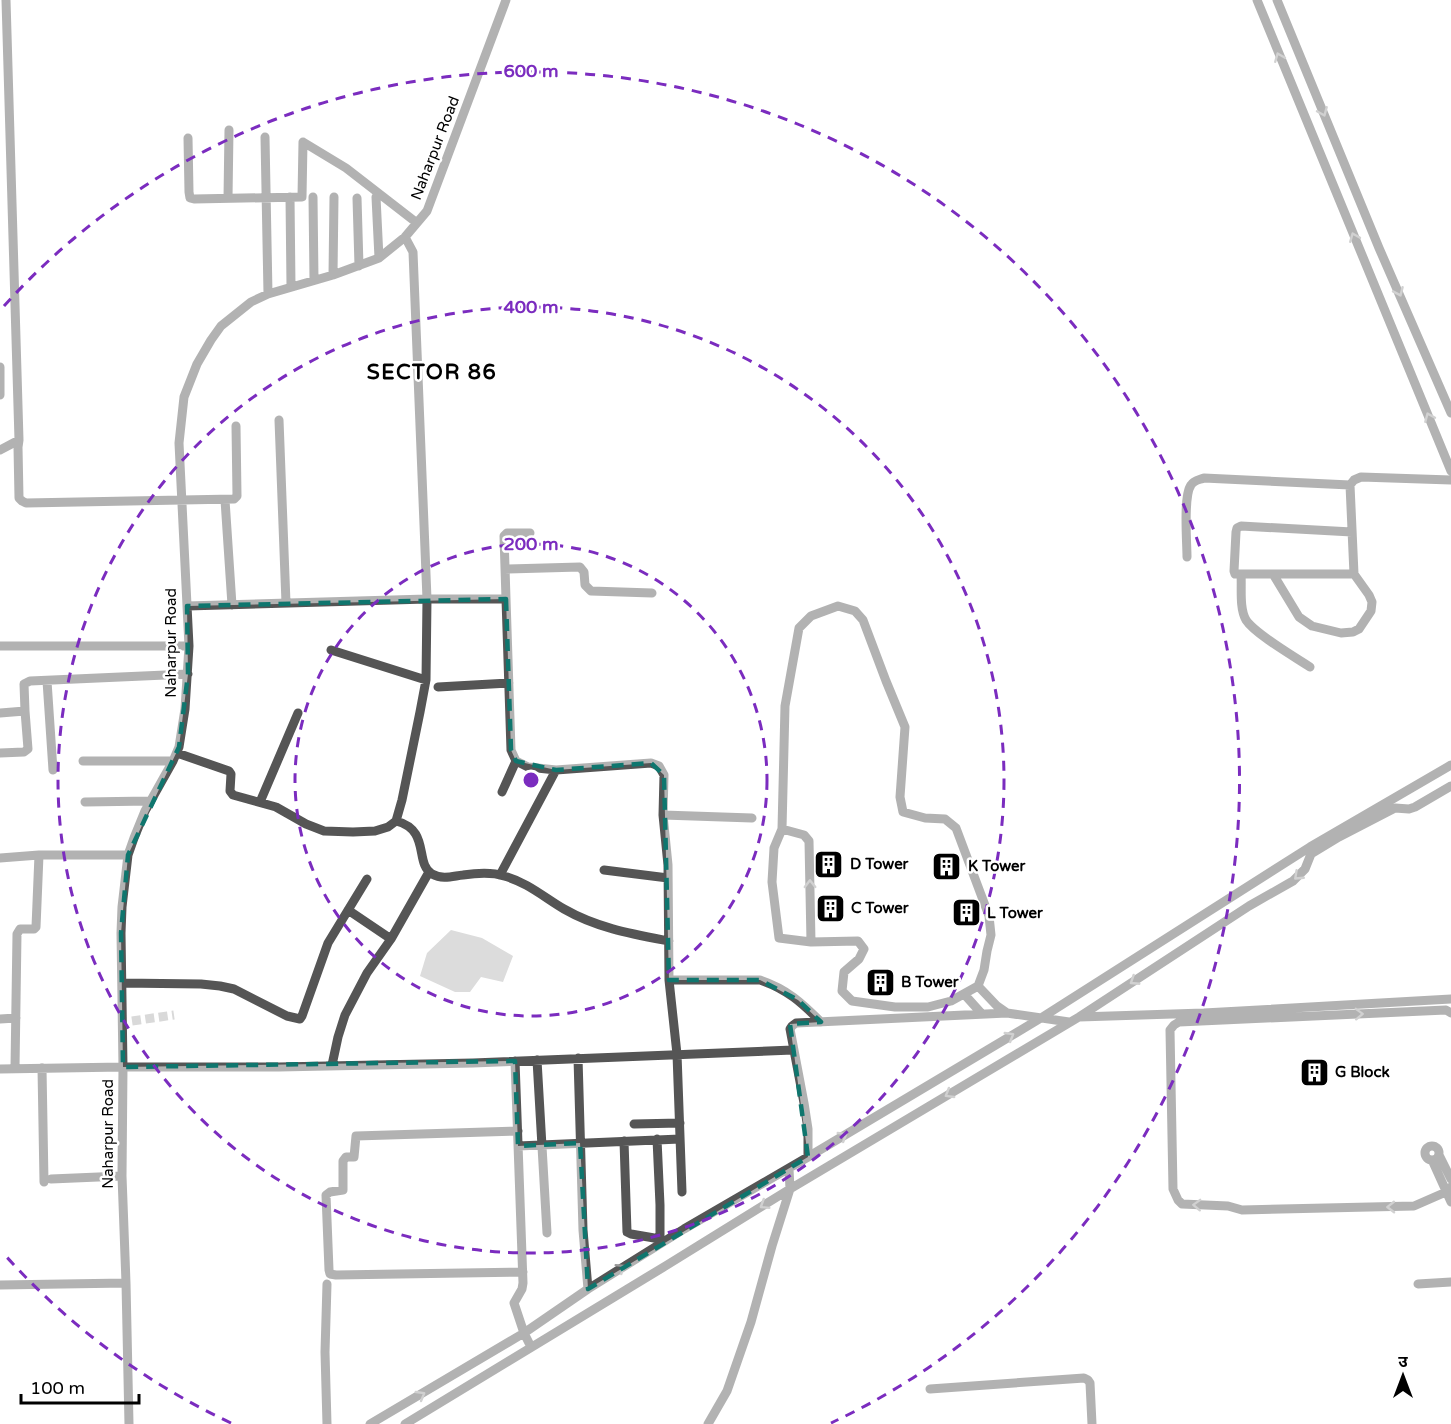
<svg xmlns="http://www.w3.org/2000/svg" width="1451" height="1424" font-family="'Varela Round','Noto Sans Devanagari',sans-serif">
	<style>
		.green { fill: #dcdcdc }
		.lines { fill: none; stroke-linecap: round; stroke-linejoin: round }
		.minor-tunnel { stroke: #d9d9d9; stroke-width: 9; stroke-dasharray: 9 4.5; stroke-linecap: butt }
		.minor { stroke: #555; stroke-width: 9 }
		.oneway { stroke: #999 }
		.marked { fill: none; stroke: #0f766e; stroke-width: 4.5; stroke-dasharray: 12 8; stroke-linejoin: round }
		.ring { fill: none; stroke: #7b2cbf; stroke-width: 3; stroke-dasharray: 10 8 }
		.labels { text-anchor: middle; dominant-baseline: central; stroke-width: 5; stroke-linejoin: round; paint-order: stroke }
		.street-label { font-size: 15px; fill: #000; stroke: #fff }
		.poi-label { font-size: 15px; font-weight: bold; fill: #000; stroke: #fff; text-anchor: start }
		.district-label { font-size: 21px; font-weight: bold; letter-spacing: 1.5px; fill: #000; stroke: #fff }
		.centre { fill: #7b2cbf; stroke: #fff; stroke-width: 3 }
		.ring-label { font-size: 18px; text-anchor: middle; font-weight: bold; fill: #7b2cbf; stroke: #fff; stroke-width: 5; stroke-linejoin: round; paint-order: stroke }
	</style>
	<rect width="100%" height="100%" fill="#fff"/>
	<path class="green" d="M451,930L482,938L513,956L503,982L481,977L470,992H455L420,976L427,953Z"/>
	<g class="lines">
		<path class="minor-tunnel" d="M132,1021L174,1015"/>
		<path class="minor" d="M6,0L19,440L18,447L19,498L22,501L26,503L234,499L237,496L236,426
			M1257,0L1451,471
			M1277,0L1379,248L1451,413
			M265,137L268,294
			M188,138L189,192L190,198L194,199L302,197L303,142
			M303,142L346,168L417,223
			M290,197L291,286
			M313,197L314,280
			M376,197L379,258
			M228,198L229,130
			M357,198L359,266
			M333,275L334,197
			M0,367V395
			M279,420L286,603
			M0,450L19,440
			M225,500L232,605
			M1352,532L1241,526L1237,528L1236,532L1234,571L1235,574H1354
			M1187,557C1187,542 1183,496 1191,485C1194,480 1199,480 1204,478L1350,485
			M505,569L580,567L584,572L585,585L591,591L652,593
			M1241,574C1242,587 1239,608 1246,620C1255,634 1295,657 1310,667
			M1273,574L1299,617L1312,626L1341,633L1353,632L1359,629L1371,611L1372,602L1369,595L1354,574L1350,485L1354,480L1361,477L1451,480
			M506,599L504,536L507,533H530
			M187,606L427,599H506L511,750L516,761L528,767L556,770L651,763L659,766L664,775L663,815L668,865L669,980
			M838,606L855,611L863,620L886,681L905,727L900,797L903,812L925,818L945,819L956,828L989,916L991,935L987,951L984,970L978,986L951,1001L928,1007H895L852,1001L842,991L844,972L859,959L864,949L858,941L811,942L779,938L772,882L774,848L782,829L785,706L799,628L811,616Z
			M0,646H189
			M331,650L426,680
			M47,681L53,770
			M438,687L509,683
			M0,713L25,711L24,684L30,681L188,674
			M0,753L24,752L28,749L25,711
			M177,753L229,771L231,774L230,791L233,795L276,807L306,824L324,831L353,832L375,831L388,827L396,821L402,800L420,712L426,680L427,599L413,252L405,237
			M83,761H173
			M502,792L516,761
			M85,802L150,801
			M260,802L298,713
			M663,815L752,818
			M396,821C431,830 414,863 432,874C443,880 453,876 463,875C477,873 492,872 504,876C527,882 545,898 564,909C597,928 632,934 669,941
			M782,829L804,835L809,841L811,942
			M0,858L39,855H128
			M604,870L668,878
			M500,875L556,770
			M348,910L391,939
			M122,983L201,984L220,986L234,989L287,1016L300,1019L302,1016L328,943L367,879
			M978,986L997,1006L1007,1013
			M964,994L982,1014
			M1451,1013L1446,1010L1179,1022L1174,1025L1170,1030L1173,1189L1178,1200L1182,1204L1228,1206L1242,1210L1414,1206L1446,1192L1451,1187
			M1079,1017L1204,1013L1451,999
			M0,1019L16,1018
			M578,1058L583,1230L588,1289
			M537,1060L547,1233
			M515,1061L523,1283L522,1289L514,1303L524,1333L531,1347
			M332,1065L338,1037L345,1015L367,973L391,939L429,872
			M15,1068L17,934L20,929H34L36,927L39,855
			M42,1068L44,1182
			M0,1069L123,1067H279L473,1063L793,1050
			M634,1124L680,1123
			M518,1131L356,1136L354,1157H346L343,1161V1190L330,1192L326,1195L329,1270L330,1274L336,1275L523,1272
			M657,1139L660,1205V1244
			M624,1141L627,1232L631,1234L660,1239
			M1425 1153a7 7 0 1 1 14 0a7 7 0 1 1-14 0Z
			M518,1146L680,1139
			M1439,1155L1451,1179
			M808,1157V1129L804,1103L790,1029L792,1026L796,1023L1007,1013L1069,1022
			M1432,1160L1451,1202
			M51,1179L122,1176
			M682,1192L677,1054L669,980H760C787,989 802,1003 821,1022
			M1418,1284L1451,1282
			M0,1285L126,1283
			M930,1389L1084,1378L1088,1380L1090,1383L1092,1424
			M129,1424L126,1283L122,1176L123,1067L121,933L122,907L128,855L134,838L145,811L173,761L179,747L185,709L189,646L179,443L184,397L197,364L211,340L221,326L251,302L268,294L333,275L379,258L405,237L427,211L506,0
			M327,1424L325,1352L327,1284
			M370,1424L524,1333L588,1289L684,1229L808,1157L1041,1018L1310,847L1451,765
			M405,1424L667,1265L790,1189L1079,1017L1249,906L1293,881L1305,869L1311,854L1339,837L1395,808L1409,809L1415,807L1451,786
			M708,1424L727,1391L751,1322L772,1246L790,1189L789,1169"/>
	</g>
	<defs><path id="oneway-chevron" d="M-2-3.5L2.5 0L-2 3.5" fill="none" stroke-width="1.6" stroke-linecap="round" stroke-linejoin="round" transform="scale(1.5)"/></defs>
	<g class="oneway">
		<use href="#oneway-chevron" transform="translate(1279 57) rotate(-112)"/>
		<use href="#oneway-chevron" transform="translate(1323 112) rotate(67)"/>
		<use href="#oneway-chevron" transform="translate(1354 237) rotate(-112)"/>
		<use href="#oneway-chevron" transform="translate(1399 292) rotate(66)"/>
		<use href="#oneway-chevron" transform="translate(1429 417) rotate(-113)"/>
		<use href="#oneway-chevron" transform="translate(1298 876) rotate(137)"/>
		<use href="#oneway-chevron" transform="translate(810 884) rotate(-91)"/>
		<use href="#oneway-chevron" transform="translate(1134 981) rotate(147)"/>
		<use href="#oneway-chevron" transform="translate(1359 1014) rotate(-2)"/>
		<use href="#oneway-chevron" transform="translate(1010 1036) rotate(-31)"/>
		<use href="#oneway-chevron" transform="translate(949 1094) rotate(149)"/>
		<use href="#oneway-chevron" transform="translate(843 1136) rotate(-31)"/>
		<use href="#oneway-chevron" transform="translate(764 1205) rotate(148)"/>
		<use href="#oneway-chevron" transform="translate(1197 1205) rotate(-178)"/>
		<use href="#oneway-chevron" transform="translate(1391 1207) rotate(179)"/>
		<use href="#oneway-chevron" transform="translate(621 1268) rotate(-32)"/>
		<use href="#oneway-chevron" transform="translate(421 1395) rotate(-30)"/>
	</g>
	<path d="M0 0H1451V1424H0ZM506,599L511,750L516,761L556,770L651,763L664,775L669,980H760L798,1000L821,1022L790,1024L808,1157L588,1289L580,1143L518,1146L515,1061L123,1067L121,933L128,855L179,747L188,674L187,606Z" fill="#fff" fill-opacity=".55" fill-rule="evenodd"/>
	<path class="marked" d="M506,599L511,750L516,761L556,770L651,763L664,775L669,980H760L798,1000L821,1022L790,1024L808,1157L588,1289L580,1143L518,1146L515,1061L123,1067L121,933L128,855L179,747L188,674L187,606Z"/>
	<g class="ring">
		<circle cx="531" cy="780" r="236"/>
		<circle cx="531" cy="780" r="473"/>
		<path d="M231 1423A709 709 0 0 1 4 1254M4 306A709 709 0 1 1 831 1423"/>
	</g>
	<defs>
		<symbol id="building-square" viewBox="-11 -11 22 22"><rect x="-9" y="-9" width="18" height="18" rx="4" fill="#000" stroke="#fff"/><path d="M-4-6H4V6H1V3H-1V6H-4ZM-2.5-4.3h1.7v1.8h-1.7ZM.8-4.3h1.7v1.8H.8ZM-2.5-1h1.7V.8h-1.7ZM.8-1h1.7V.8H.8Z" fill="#fff"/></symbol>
	</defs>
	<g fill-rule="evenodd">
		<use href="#building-square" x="812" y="848" width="33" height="33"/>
		<use href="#building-square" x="930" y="850" width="33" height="33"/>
		<use href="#building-square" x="814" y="892" width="33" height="33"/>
		<use href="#building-square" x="950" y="896" width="33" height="33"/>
		<use href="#building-square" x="864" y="966" width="33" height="33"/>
		<use href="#building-square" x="1298" y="1056" width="33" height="33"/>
	</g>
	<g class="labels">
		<g class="street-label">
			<text transform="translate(435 148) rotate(-69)">Naharpur Road</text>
			<text transform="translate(171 643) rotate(-90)">Naharpur Road</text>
			<text transform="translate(108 1134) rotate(-90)">Naharpur Road</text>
		</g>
		<g class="poi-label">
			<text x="850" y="864">D Tower</text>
			<text x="968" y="866">K Tower</text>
			<text x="851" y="908">C Tower</text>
			<text x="987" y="913">L Tower</text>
			<text x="901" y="982">B Tower</text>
			<text x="1335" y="1072">G Block</text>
		</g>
		<g class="district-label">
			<text x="432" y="372">SECTOR 86</text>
		</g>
	</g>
	<circle cx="531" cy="780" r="9" class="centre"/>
	<g class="ring-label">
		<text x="531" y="77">600 m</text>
		<text x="531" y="313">400 m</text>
		<text x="531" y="550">200 m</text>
	</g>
	<g transform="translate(1403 1376)" stroke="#ffffff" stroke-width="4.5" paint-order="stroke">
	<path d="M0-4.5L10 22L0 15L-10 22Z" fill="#000000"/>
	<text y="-9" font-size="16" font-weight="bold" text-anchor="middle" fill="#000000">उ</text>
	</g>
	<path d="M21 1394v9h118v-9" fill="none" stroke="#000000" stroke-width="3"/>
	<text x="30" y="1394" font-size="18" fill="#000000" stroke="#ffffff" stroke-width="4.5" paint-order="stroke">100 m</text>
</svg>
